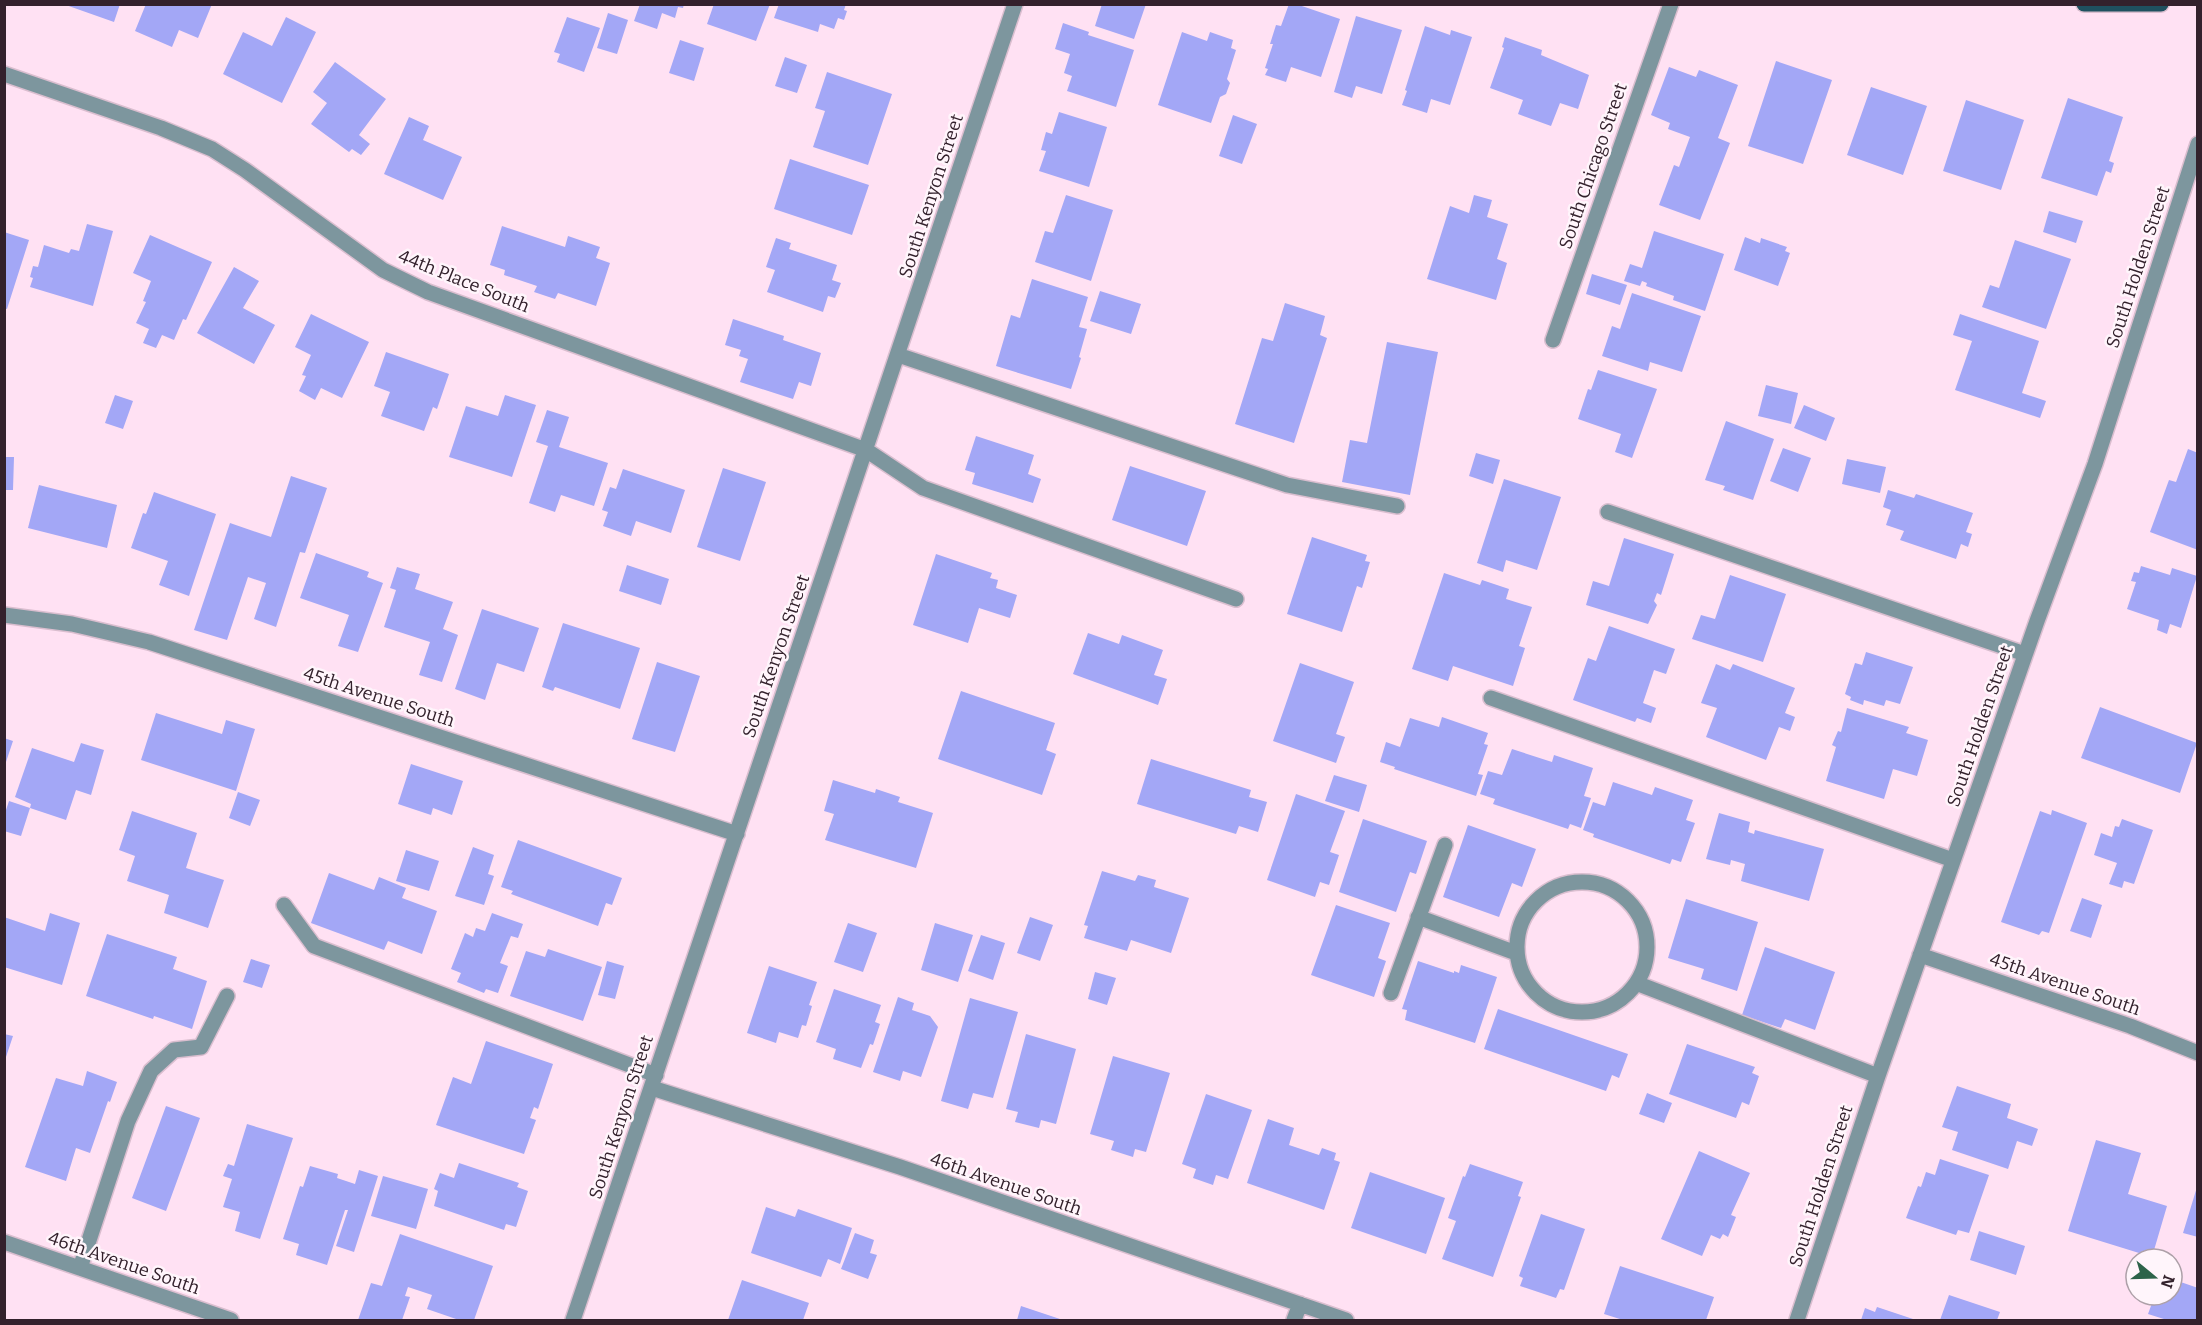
<svg xmlns="http://www.w3.org/2000/svg" width="2202" height="1325" font-family="Bitter,serif">
	<style>
		.building { fill: #a3a7f6 }
		.lines { fill: none; stroke-linecap: round; stroke-linejoin: round }
		.minor-casing { stroke: #dabecf; stroke-width: 18 }
		.major-casing { stroke: #dabecf; stroke-width: 18 }
		.minor { stroke: #7d969e; stroke-width: 15 }
		.major { stroke: #1f505f; stroke-width: 15 }
		.labels { text-anchor: middle; dominant-baseline: central; stroke-width: 5; stroke-linejoin: round; paint-order: stroke }
		.street-label { font-size: 18px; fill: #33212c; stroke: #fff5fb }
	</style>
	<rect width="100%" height="100%" fill="#ffe1f3"/>
	<path class="building" d="M63,4H120L114,22Z
		M146,4H212L198,38L179,30L172,47L135,31Z
		M640,4H684L683,8L678,7L675,18L662,13L657,29L634,21Z
		M714,4H770L756,41L707,24Z
		M779,4H846L844,10L847,11L844,20L838,18L834,29L820,24L818,32L774,18Z
		M1102,4H1146L1134,39L1095,26Z
		M1289,4H1296L1340,19L1321,77L1291,67L1286,82L1265,75L1268,69L1265,68L1273,44H1270L1276,25L1281,26Z
		M608,13L628,20L617,54L597,48Z
		M1356,16L1402,30L1382,94L1356,86L1352,98L1334,92Z
		M286,17L316,32L282,103L223,74L243,32L272,46Z
		M567,17L600,28L584,72L557,62L560,54L554,52Z
		M1063,23L1089,32L1088,35L1134,50L1116,107L1067,91L1072,76L1064,73L1070,54L1055,49Z
		M1425,26L1450,35L1451,30L1472,37L1450,105L1431,99L1427,113L1402,105L1407,91L1405,90Z
		M1182,32L1207,41L1210,32L1233,40L1231,48L1236,50L1227,79L1230,83L1226,94L1220,97L1211,123L1158,105Z
		M1505,37L1542,50L1541,55L1589,75L1578,109L1560,103L1551,126L1518,114L1523,100L1490,88L1504,48L1502,47Z
		M680,40L704,48L694,81L669,73Z
		M785,57L807,65L797,93L775,86Z
		M1776,61L1832,80L1803,164L1748,146Z
		M335,62L386,99L359,135L370,144L361,155L352,149L349,152L311,124L327,103L313,92Z
		M1669,67L1696,77L1699,70L1738,85L1718,138L1730,143L1700,220L1659,205L1674,165L1679,167L1690,137L1668,129L1670,123L1651,115Z
		M827,72L892,94L868,165L813,147L825,111L815,108Z
		M1871,87L1927,106L1903,175L1847,155Z
		M2068,98L2123,117L2109,161L2114,163L2111,173L2106,171L2097,196L2041,178Z
		M1966,100L2024,120L2001,190L1943,171Z
		M1059,112L1107,127L1089,187L1039,171L1046,151L1041,150L1046,132L1052,134Z
		M1233,115L1257,124L1242,164L1219,156Z
		M409,117L429,126L423,140L462,157L443,200L384,174Z
		M790,159L869,185L852,235L774,209Z
		M1066,195L1113,210L1091,281L1035,262L1045,231L1053,233Z
		M1474,195L1492,200L1487,217L1508,224L1497,259L1507,263L1496,300L1427,279L1450,206L1469,213Z
		M2049,211L2083,221L2076,243L2043,232Z
		M87,224L113,231L93,306L30,287L33,278L30,277L33,266L38,267L44,245L69,253L71,249L79,251Z
		M502,226L565,247L568,236L600,247L596,258L610,263L596,306L558,293L555,299L534,292L537,286L504,275L505,270L490,265Z
		M1654,231L1724,254L1705,311L1673,300L1674,296L1646,286L1647,283L1642,281L1640,286L1624,281L1630,264L1642,268Z
		M4,232L29,240L7,309L4,308Z
		M150,235L212,262L186,320L183,319L174,340L162,335L156,348L143,343L149,329L136,323L146,302L143,301L151,281L133,273Z
		M1745,237L1760,243L1761,238L1787,247L1785,251L1790,253L1778,286L1734,270Z
		M776,238L791,243L789,249L837,265L832,280L841,283L835,298L828,296L823,312L767,292L775,270L766,267Z
		M2015,240L2071,259L2046,329L1982,307L1990,285L1999,288Z
		M234,267L259,281L243,308L275,325L254,364L197,333Z
		M1592,274L1627,285L1620,305L1586,294Z
		M1032,279L1088,297L1079,327L1087,329L1079,357L1081,358L1071,389L996,366L1011,315L1020,318Z
		M1100,291L1141,304L1131,334L1090,321Z
		M1632,293L1701,316L1682,372L1650,362L1648,371L1602,356L1612,326L1620,329Z
		M1285,303L1325,316L1320,335L1327,338L1294,443L1235,424L1262,338L1273,341Z
		M311,314L369,342L342,398L321,388L315,400L299,391L306,376L302,375L311,355L295,347Z
		M1960,314L2039,341L2022,393L2046,401L2040,418L1955,390L1972,341L1953,335Z
		M733,319L784,336L783,340L821,353L811,386L799,382L793,399L740,382L748,359L739,356L741,350L725,345Z
		M1387,342L1438,352L1410,495L1342,482L1350,440L1367,443Z
		M386,352L449,374L437,409L433,407L424,431L381,416L390,392L374,386Z
		M1598,370L1657,389L1632,458L1615,452L1621,434L1578,419L1588,389L1591,390Z
		M1766,385L1798,393L1791,424L1758,416Z
		M115,395L133,401L123,429L105,423Z
		M505,395L536,405L512,477L449,457L466,406L498,416Z
		M1804,405L1835,418L1826,441L1794,428Z
		M547,410L569,417L559,447L608,463L594,506L561,495L555,512L529,503L548,446L536,442Z
		M1726,421L1774,439L1753,500L1723,490L1725,486L1705,480Z
		M976,436L1034,455L1028,474L1041,479L1033,503L972,484L975,473L965,470Z
		M1783,448L1811,458L1798,492L1770,481Z
		M2188,449L2198,453V550L2150,532L2169,480L2176,482Z
		M1476,453L1500,460L1493,484L1469,476Z
		M4,457H14L13,490H4Z
		M1847,459L1886,467L1880,493L1842,484Z
		M1130,466L1206,491L1187,546L1112,520Z
		M723,468L766,482L740,561L697,547Z
		M623,469L685,490L671,533L636,521L631,536L603,526L608,512L602,510L610,487L616,489Z
		M291,476L327,488L305,553L300,552L276,627L254,619L266,583L248,577L227,640L194,630L230,523L271,537Z
		M1504,479L1561,497L1537,570L1506,560L1503,572L1477,563Z
		M39,485L117,505L107,548L28,528Z
		M1888,490L1914,498L1916,494L1973,513L1966,532L1972,534L1968,547L1961,544L1956,559L1900,540L1904,531L1886,525L1891,510L1883,507Z
		M154,492L216,514L189,596L159,585L168,561L131,548L143,513L146,514Z
		M1312,537L1367,555L1365,561L1370,562L1362,588L1357,586L1342,632L1287,614Z
		M1624,538L1674,554L1661,595L1657,593L1654,601L1657,605L1648,624L1586,605L1593,581L1609,586Z
		M316,553L369,572L367,577L383,583L358,652L338,646L349,615L300,598Z
		M936,554L992,573L990,578L998,580L996,588L1017,595L1010,618L979,608L968,643L913,625Z
		M627,565L669,579L661,605L619,591Z
		M2141,566L2170,575L2172,568L2197,576L2181,628L2170,624L2167,634L2157,630L2159,620L2127,609L2136,582L2131,581L2134,572L2139,573Z
		M397,567L420,574L415,589L453,602L443,629L458,635L442,682L419,675L430,642L384,627L396,590L390,588Z
		M1444,573L1480,585L1482,580L1509,589L1506,599L1532,607L1519,646L1525,648L1513,686L1453,666L1448,681L1412,669Z
		M1730,575L1786,594L1763,662L1692,639L1701,615L1715,619Z
		M482,609L539,628L524,672L497,663L485,700L455,689Z
		M563,623L640,648L620,709L555,687L553,691L542,687Z
		M1609,626L1675,649L1666,674L1654,670L1643,703L1656,708L1651,723L1637,718L1635,722L1573,700L1588,658L1596,661Z
		M1088,633L1119,644L1122,635L1163,650L1154,675L1167,679L1158,705L1073,674Z
		M1866,652L1913,667L1900,704L1886,700L1884,706L1864,700L1863,705L1850,700L1851,697L1845,694L1855,663L1862,665Z
		M657,662L700,676L675,752L632,739Z
		M1300,663L1354,682L1336,734L1345,737L1336,763L1273,741Z
		M1716,664L1730,670L1733,664L1795,688L1785,713L1795,717L1790,731L1779,727L1766,760L1706,737L1717,708L1701,703Z
		M961,691L1055,723L1046,750L1056,754L1042,795L938,759Z
		M2100,707L2197,743L2180,793L2081,758Z
		M1847,708L1909,727L1906,733L1928,740L1917,776L1893,769L1884,799L1826,781L1836,747L1832,745L1838,731L1841,732Z
		M156,713L222,734L226,720L255,729L236,791L141,760Z
		M1442,717L1488,733L1484,744L1488,745L1478,774L1483,775L1476,796L1394,769L1395,767L1380,762L1386,742L1400,747L1410,718L1439,727Z
		M4,738L13,741L5,765L4,764Z
		M81,743L104,750L91,795L76,790L66,820L30,808L21,836L4,831V816L9,801L30,808L31,804L15,797L32,748L74,762Z
		M1512,749L1552,762L1554,755L1593,768L1584,796L1591,798L1581,828L1570,824L1568,829L1493,804L1495,799L1480,794L1488,771L1502,775Z
		M1151,759L1251,790L1249,797L1267,802L1258,832L1239,826L1236,834L1137,804Z
		M411,764L463,781L452,815L433,808L431,815L398,804Z
		M1334,775L1367,785L1359,812L1325,801Z
		M833,780L875,793L876,789L900,797L898,802L933,813L916,868L825,840L834,814L824,811Z
		M1613,782L1652,795L1655,787L1693,800L1686,820L1695,823L1681,862L1672,859L1670,864L1593,837L1594,834L1583,830L1593,802L1605,806Z
		M238,792L260,800L250,826L229,818Z
		M1296,794L1345,811L1330,852L1339,855L1329,885L1320,882L1315,897L1267,880Z
		M2052,810L2087,823L2049,933L2042,931L2039,935L2001,922L2040,811L2051,815Z
		M132,811L197,833L186,868L224,880L208,928L164,913L169,895L127,881L135,856L119,850Z
		M1719,813L1750,822L1748,832L1754,834L1755,830L1824,849L1809,901L1741,881L1745,864L1731,860L1730,865L1706,859Z
		M1363,819L1427,841L1416,874L1410,872L1396,912L1339,892Z
		M2122,819L2153,830L2134,884L2124,881L2122,888L2109,884L2117,863L2094,855L2101,833L2112,837L2115,826L2119,827Z
		M1468,825L1536,849L1522,887L1512,883L1499,917L1443,897Z
		M518,840L622,878L612,905L606,903L598,926L511,894L513,891L501,887Z
		M473,847L494,855L488,874L494,876L484,905L455,896Z
		M406,850L439,861L429,891L396,881Z
		M1102,871L1135,881L1138,875L1156,880L1154,887L1189,898L1171,953L1131,940L1127,951L1084,938L1088,926L1084,925Z
		M329,873L374,890L379,877L406,888L402,898L437,911L422,954L388,941L384,950L311,923Z
		M2082,898L2102,905L2091,938L2070,931Z
		M1686,899L1758,922L1737,991L1701,979L1704,969L1668,958Z
		M1336,905L1390,923L1378,958L1386,961L1374,997L1311,975Z
		M50,913L80,923L62,985L4,967V917L45,931Z
		M492,913L523,924L518,938L511,936L500,963L508,966L498,993L486,989L484,993L457,982L461,973L451,969L465,933L473,937L476,928L485,931Z
		M1030,917L1053,925L1040,961L1017,953Z
		M848,923L877,933L863,972L834,962Z
		M935,923L973,935L958,982L921,970Z
		M107,934L177,957L173,969L207,981L192,1029L154,1016L153,1019L86,996Z
		M981,935L1005,943L993,980L968,971Z
		M1765,947L1835,972L1815,1030L1785,1019L1781,1028L1742,1015Z
		M548,949L602,967L583,1021L510,996L526,951L545,957Z
		M251,959L270,965L262,988L243,982Z
		M607,961L624,966L615,999L598,995Z
		M1418,961L1454,973V971L1459,973L1461,965L1497,977L1475,1043L1405,1020L1407,1010L1402,1009Z
		M769,966L817,982L809,1005L812,1006L806,1026L802,1025L798,1038L779,1032L776,1043L747,1033Z
		M1095,972L1116,978L1107,1005L1088,999Z
		M834,989L881,1005L875,1022L880,1024L873,1045L870,1044L861,1068L833,1059L836,1049L816,1042Z
		M898,997L914,1003L912,1010L930,1016L938,1027L921,1077L903,1071L900,1081L873,1072Z
		M970,998L1018,1012L993,1098L973,1093L968,1109L941,1101Z
		M1498,1009L1628,1054L1619,1078L1612,1075L1606,1091L1484,1049Z
		M4,1034L13,1036L5,1060H4Z
		M1026,1034L1076,1049L1056,1124L1041,1120L1039,1128L1015,1122L1018,1112L1006,1109Z
		M486,1041L553,1064L538,1109L534,1107L530,1118L536,1120L524,1154L436,1125L453,1077L471,1084Z
		M1687,1044L1755,1067L1752,1073L1759,1076L1749,1105L1742,1102L1736,1118L1669,1094Z
		M1113,1056L1170,1073L1146,1152L1135,1149L1133,1157L1111,1150L1114,1141L1090,1134Z
		M87,1071L117,1082L110,1102L108,1101L90,1153L76,1148L66,1181L25,1167L56,1078L83,1086Z
		M1957,1086L2011,1104L2007,1118L2038,1129L2032,1146L2017,1141L2008,1169L1952,1150L1958,1132L1942,1127Z
		M1647,1093L1672,1103L1664,1123L1639,1114Z
		M1206,1094L1252,1110L1228,1179L1216,1175L1213,1185L1193,1178L1196,1169L1182,1164Z
		M166,1106L200,1118L166,1211L132,1198Z
		M1268,1119L1294,1128L1289,1145L1319,1155L1322,1148L1336,1153L1334,1160L1340,1162L1324,1210L1247,1183Z
		M247,1124L293,1138L260,1239L235,1231L240,1212L223,1207L232,1179L223,1176L228,1164L234,1166Z
		M2096,1140L2141,1153L2128,1194L2167,1206L2152,1257L2068,1231Z
		M1699,1151L1750,1173L1731,1215L1736,1217L1728,1237L1723,1234L1720,1239L1711,1235L1702,1256L1661,1239Z
		M1940,1159L1989,1175L1969,1233L1958,1230L1956,1235L1906,1218L1918,1186L1921,1187L1926,1172L1935,1175Z
		M459,1163L519,1183L517,1187L528,1191L516,1227L506,1224L504,1230L434,1206L438,1191L434,1189L440,1173L454,1178Z
		M1470,1164L1523,1182L1518,1196L1521,1197L1493,1277L1442,1259L1456,1221L1448,1218L1463,1176L1465,1177Z
		M310,1166L338,1174L337,1178L355,1184L359,1170L378,1176L354,1252L336,1246L348,1210H345L327,1265L296,1255L299,1244L283,1239L300,1186L303,1187Z
		M1370,1172L1445,1198L1426,1254L1351,1228Z
		M383,1176L428,1189L416,1229L371,1216Z
		M2197,1187H2198V1237L2183,1233Z
		M766,1207L795,1217L798,1209L852,1228L840,1264L828,1259L821,1277L751,1253Z
		M1541,1214L1585,1229L1564,1290L1560,1289L1556,1298L1520,1286L1523,1278L1519,1276Z
		M1979,1231L2025,1246L2016,1275L1970,1260Z
		M855,1233L874,1240L870,1253L877,1255L868,1279L841,1269Z
		M400,1234L493,1266L474,1320H459L427,1309L432,1295L408,1287L405,1296L410,1297L402,1320H358L371,1283L382,1286Z
		M1620,1266L1714,1297L1706,1320H1623L1604,1314Z
		M2172,1279L2198,1288L2196,1320H2167L2148,1314L2155,1295H2172Z
		M742,1280L809,1303L803,1320H728Z
		M1949,1295L2000,1312L1997,1320H1940Z
		M1021,1306L1063,1320H1017Z
		M1877,1307L1916,1320H1861L1865,1308L1875,1312Z"/>
	<g class="lines">
		<defs>
			<path id="minor" d="M4,74L161,128L212,149L245,170L383,270L428,292L866,450L923,488L1236,599
				M1553,340L1671,4
				M898,355L1287,485L1397,506
				M1608,512L2025,654
				M4,615L72,624L149,642L737,834
				M1491,698L1953,860
				M1517 947a65 65 0 1 1 130 0a65 65 0 1 1-130 0Z
				M284,905L314,946L656,1075
				M1418,917L1516,953
				M1920,955L2130,1026L2198,1053
				M1636,983L1878,1076
				M1391,993L1445,845
				M652,1088L900,1167L1346,1320
				M4,1242L231,1320
				M80,1268L128,1121L151,1071L174,1050L201,1047L227,996
				M573,1320L1015,4
				M1294,1320L1300,1304
				M1797,1320L1878,1076L2037,621L2095,464L2198,144"/>
			<path id="major" d="M2084,4H2161"/>
		</defs>
		<use href="#minor" class="minor-casing"/>
		<use href="#major" class="major-casing"/>
		<use href="#minor" class="minor"/>
		<use href="#major" class="major"/>
	</g>
	<g class="labels">
		<g class="street-label">
			<text transform="translate(1593 166) rotate(-71)">South Chicago Street</text>
			<text transform="translate(931 196) rotate(-72)">South Kenyon Street</text>
			<text transform="translate(2138 267) rotate(-72)">South Holden Street</text>
			<text transform="translate(464 281) rotate(22)">44th Place South</text>
			<text transform="translate(776 656) rotate(-71)">South Kenyon Street</text>
			<text transform="translate(379 697) rotate(18)">45th Avenue South</text>
			<text transform="translate(1980 726) rotate(-71)">South Holden Street</text>
			<text transform="translate(2065 984) rotate(19)">45th Avenue South</text>
			<text transform="translate(621 1117) rotate(-72)">South Kenyon Street</text>
			<text transform="translate(1006 1184) rotate(19)">46th Avenue South</text>
			<text transform="translate(1821 1186) rotate(-72)">South Holden Street</text>
			<text transform="translate(124 1263) rotate(19)">46th Avenue South</text>
		</g>
	</g>
	<rect width="2202" height="1325" fill="none" stroke="#33212c" stroke-width="12"/>
	<g transform="translate(2154 1277) rotate(109)"><circle r="28" fill="#fff5fb" stroke="#ada0a8" stroke-width="1.5"/>
	<path d="M0-4.5L10 22L0 15L-10 22Z" fill="#2d634a"/>
	<text y="-9" font-size="16" font-weight="bold" text-anchor="middle" fill="#33212c">N</text>
	</g>
</svg>
